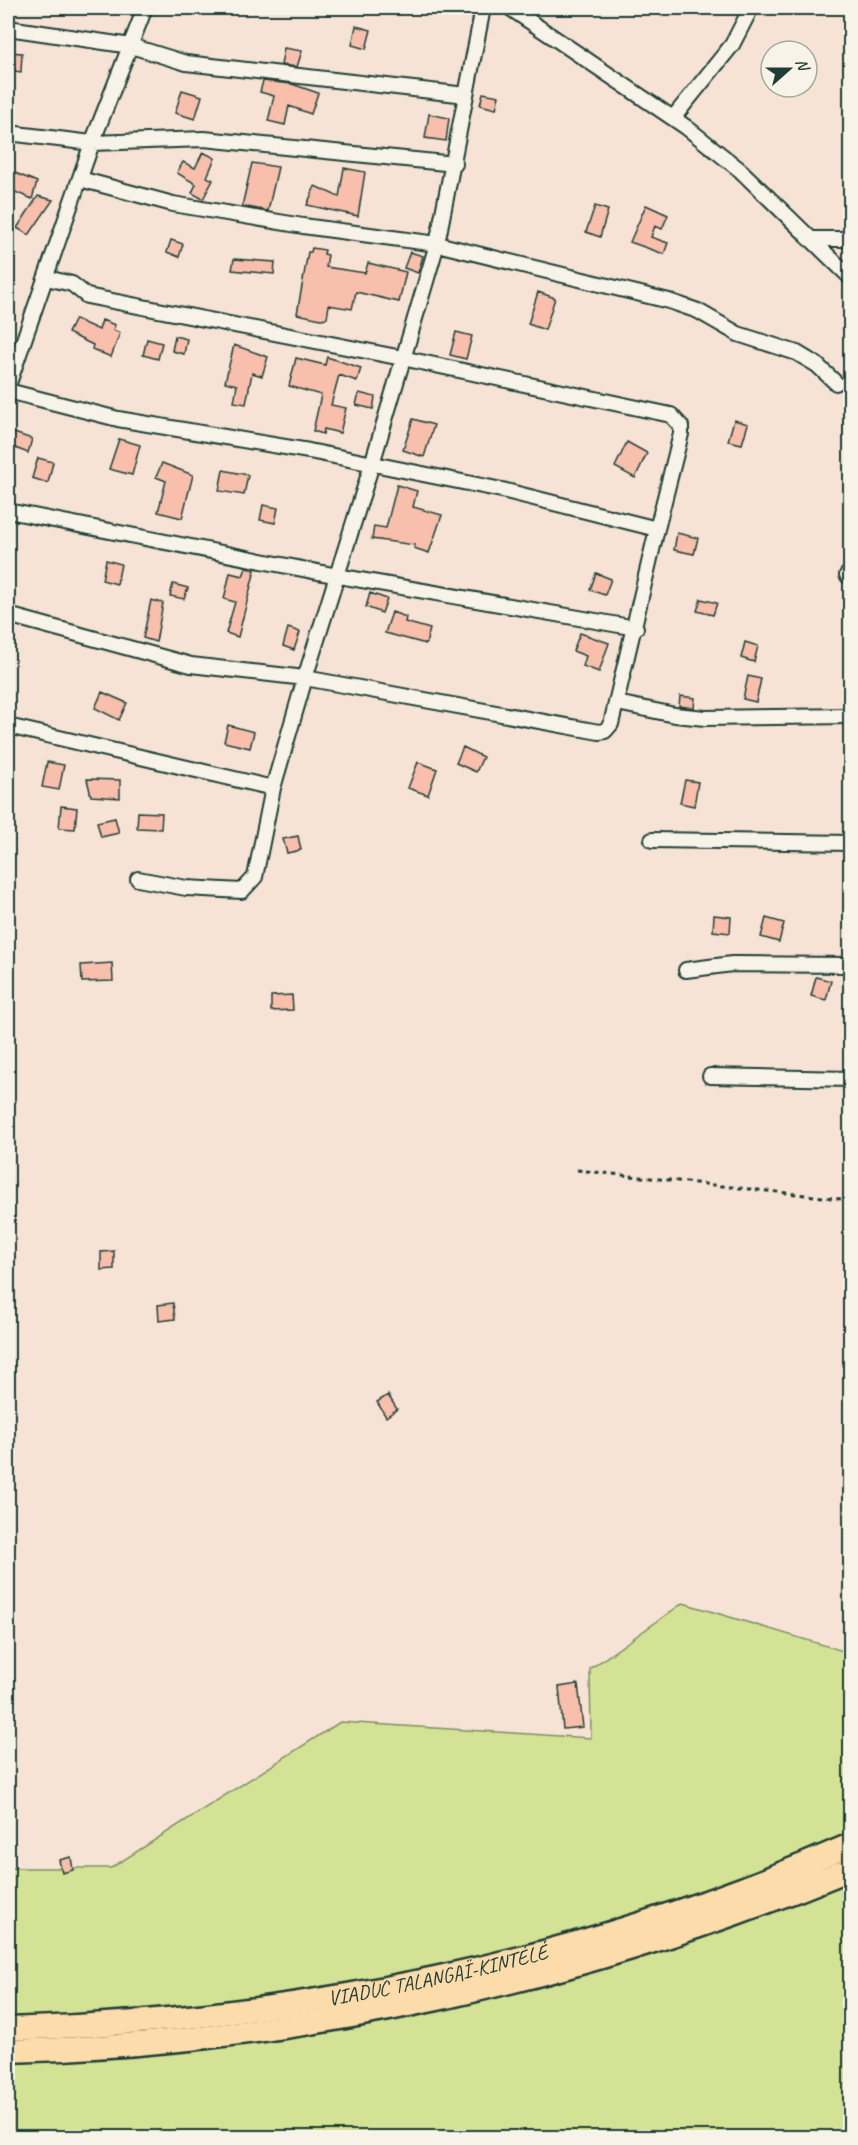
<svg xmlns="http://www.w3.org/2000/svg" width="858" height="2145" font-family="Caveat,sans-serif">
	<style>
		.green { fill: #d4e295; stroke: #7a9064; stroke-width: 1.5 }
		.building { fill: #f7bfac; stroke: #1f3d34; stroke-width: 1.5 }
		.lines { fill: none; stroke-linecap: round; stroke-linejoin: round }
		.minor-casing { stroke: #1f3d34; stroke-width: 18 }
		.trunk-casing { stroke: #1f3d34; stroke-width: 27 }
		.path { stroke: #1f3d34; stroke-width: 3; stroke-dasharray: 4.5 4.5; stroke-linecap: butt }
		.minor { stroke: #f7f3e8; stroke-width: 14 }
		.trunk { stroke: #fddcac; stroke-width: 22 }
		.labels { text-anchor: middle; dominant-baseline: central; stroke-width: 5; stroke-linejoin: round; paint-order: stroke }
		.street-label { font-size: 21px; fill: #1f3d34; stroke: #f7f3e8 }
	</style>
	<rect width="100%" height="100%" fill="#f7e3d6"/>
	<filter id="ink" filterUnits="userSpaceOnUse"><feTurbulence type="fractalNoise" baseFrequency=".0167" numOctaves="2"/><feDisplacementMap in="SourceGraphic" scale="12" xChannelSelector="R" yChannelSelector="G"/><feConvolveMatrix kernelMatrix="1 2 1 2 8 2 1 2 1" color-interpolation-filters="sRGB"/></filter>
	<g filter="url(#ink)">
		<path class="green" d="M683,1603L850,1653V2137L8,2138V1868H111L340,1722L591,1738L590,1669Z"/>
		<path class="building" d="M356,26L371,30L366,49L352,45Z
			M284,48L302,51L297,67L281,65Z
			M8,52L22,53L21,72L8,70Z
			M263,81L292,84L318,93L311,114L289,106L285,125L268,121L274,96L260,92Z
			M182,90L202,96L195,119L175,113Z
			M483,93L499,96L496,109L480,105Z
			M429,114L449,118L446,141L425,138Z
			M203,152L215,158L207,177L213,180L203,199L192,193L196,184L177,173L183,162L195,168Z
			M252,163L278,167L268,211L242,206Z
			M344,168L365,172L358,216L307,205L315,186L339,197Z
			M8,170L37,182L32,199L8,189Z
			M38,196L53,200L29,235L17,228Z
			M646,205L668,215L662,229L655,226L651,237L668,243L664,254L630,242Z
			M595,206L608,210L600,237L586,232Z
			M171,240L183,244L179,257L167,252Z
			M312,248L325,250L324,254L328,255L326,267L365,273L368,263L406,272L399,302L356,292L352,309L329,305L327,318L321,319L297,314L308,252H311Z
			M410,252L423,256L418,273L404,268Z
			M234,259L275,262L274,274L232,270Z
			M538,292L555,298L545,330L528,324Z
			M75,319L99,330L102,320L115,325L113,330L120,333L111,357L92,349L93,345L68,333Z
			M456,332L472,336L466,359L450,355Z
			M175,336L187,339L184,354L172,351Z
			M147,339L162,343L158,359L143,355Z
			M234,345L268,357L262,376L252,373L246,404L234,402L237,385L225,382Z
			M327,357L361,368L357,381L339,375L331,405L346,408L340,433L324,429L323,434L313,431L321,395L289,386L296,358L325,365Z
			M359,393L375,397L373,409L356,405Z
			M413,419L434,425L424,457L403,450Z
			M734,420L748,424L742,444L728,441Z
			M14,433L32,439L28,453L10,446Z
			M119,439L140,445L132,475L109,469Z
			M627,442L647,453L635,478L615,467Z
			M38,458L53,462L48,483L32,478Z
			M162,463L193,475L182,518L158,512L166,481L156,477Z
			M223,470L248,475L244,495L219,491Z
			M397,485L417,491L413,507L442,515L429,553L414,548L415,545L372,539L374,526L386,528Z
			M263,505L278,508L275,523L260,520Z
			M677,533L698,538L694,554L674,550Z
			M106,560L121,564L117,584L102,580Z
			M246,568L255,570L238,637L226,633L235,602L224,599L230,573L243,576Z
			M596,573L611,579L605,595L590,590Z
			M173,584L188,588L184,599L170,596Z
			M370,593L387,599L382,613L366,607Z
			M701,599L717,603L713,615L697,611Z
			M151,600L163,603L156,642L143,638Z
			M392,612L406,617L405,622L430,629L426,644L385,633Z
			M288,628L300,632L294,650L283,646Z
			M580,633L609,643L599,672L583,666L586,656L573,651Z
			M745,642L758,646L754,662L741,658Z
			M748,676L761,679L756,702L743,699Z
			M102,692L127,703L119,720L95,708Z
			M680,696L695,698L694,708L679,706Z
			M228,725L254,732L250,748L224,742Z
			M463,747L483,757L476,772L456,763Z
			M47,762L64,765L59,790L42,787Z
			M418,762L437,769L428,795L408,788Z
			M87,779L120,780V798L91,796Z
			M685,780L698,782L694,806L680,803Z
			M61,806L77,808L75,829L59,828Z
			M138,812L162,813L161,829L137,828Z
			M115,818L119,833L101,837L97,822Z
			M298,836L301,850L287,853L283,839Z
			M714,915L731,917L730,933L713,931Z
			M766,918L784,923L779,942L761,937Z
			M112,963L113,981L82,982L81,965Z
			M816,977L831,981L826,1000L811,996Z
			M292,995L293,1010L271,1011V996Z
			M114,1251V1269L101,1270V1252Z
			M173,1303L175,1319L159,1321L158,1305Z
			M388,1395L397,1409L386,1417L377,1402Z
			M578,1684L583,1727L563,1729L559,1687Z
			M71,1857L73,1870L62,1873L59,1860Z"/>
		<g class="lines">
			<defs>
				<path id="minor" d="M510,8L686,127L740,170L850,277
					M8,28L131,46L186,63L466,95
					M673,118L732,45L751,8
					M8,133L92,143L204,139L455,164
					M80,179L173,204L303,226L437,244L669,301L698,311L738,334L797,353L817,365L836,383
					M809,239H850
					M47,278L72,284L87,296L402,358L671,415L681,426V434L657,529
					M8,386L92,143L145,8
					M8,391L118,419L309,451L502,490L657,529L611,724L605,731L599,732L305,678L191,665L8,615
					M8,511L338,576L636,628
					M847,575L850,577
					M617,703L675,715L705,718L850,716
					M8,726L273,788
					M652,840L850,843
					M138,879L186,888L242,891L255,877L273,788L305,678L372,464L437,244L483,8
					M686,970L732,964L850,965
					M710,1076L850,1079"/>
				<g id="trunk">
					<path id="s1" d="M8,2029C295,2021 586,1961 850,1845"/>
					<path d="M8,2051C297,2044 583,1980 850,1869"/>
				</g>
			</defs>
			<use href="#minor" class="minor-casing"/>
			<use href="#trunk" class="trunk-casing"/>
			<path class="path" d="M577,1170L850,1200"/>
			<use href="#minor" class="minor"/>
			<use href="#trunk" class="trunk"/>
		</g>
	</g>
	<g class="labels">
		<g class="street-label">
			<text stroke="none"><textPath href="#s1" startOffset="434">VIADUC TALANGAÏ-KINTÉLÉ</textPath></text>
		</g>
	</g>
	<rect width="858" height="2145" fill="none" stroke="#f7f3e8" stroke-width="30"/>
	<rect x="15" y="15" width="828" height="2115" fill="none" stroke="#1f3d34" stroke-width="2" filter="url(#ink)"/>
	<g transform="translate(789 69) rotate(69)"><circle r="28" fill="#f7f3e8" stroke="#a1aaa0" stroke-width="1.5"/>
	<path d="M0-4.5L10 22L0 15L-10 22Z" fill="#1f3d34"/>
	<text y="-9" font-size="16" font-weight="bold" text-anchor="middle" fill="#1f3d34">N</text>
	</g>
</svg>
